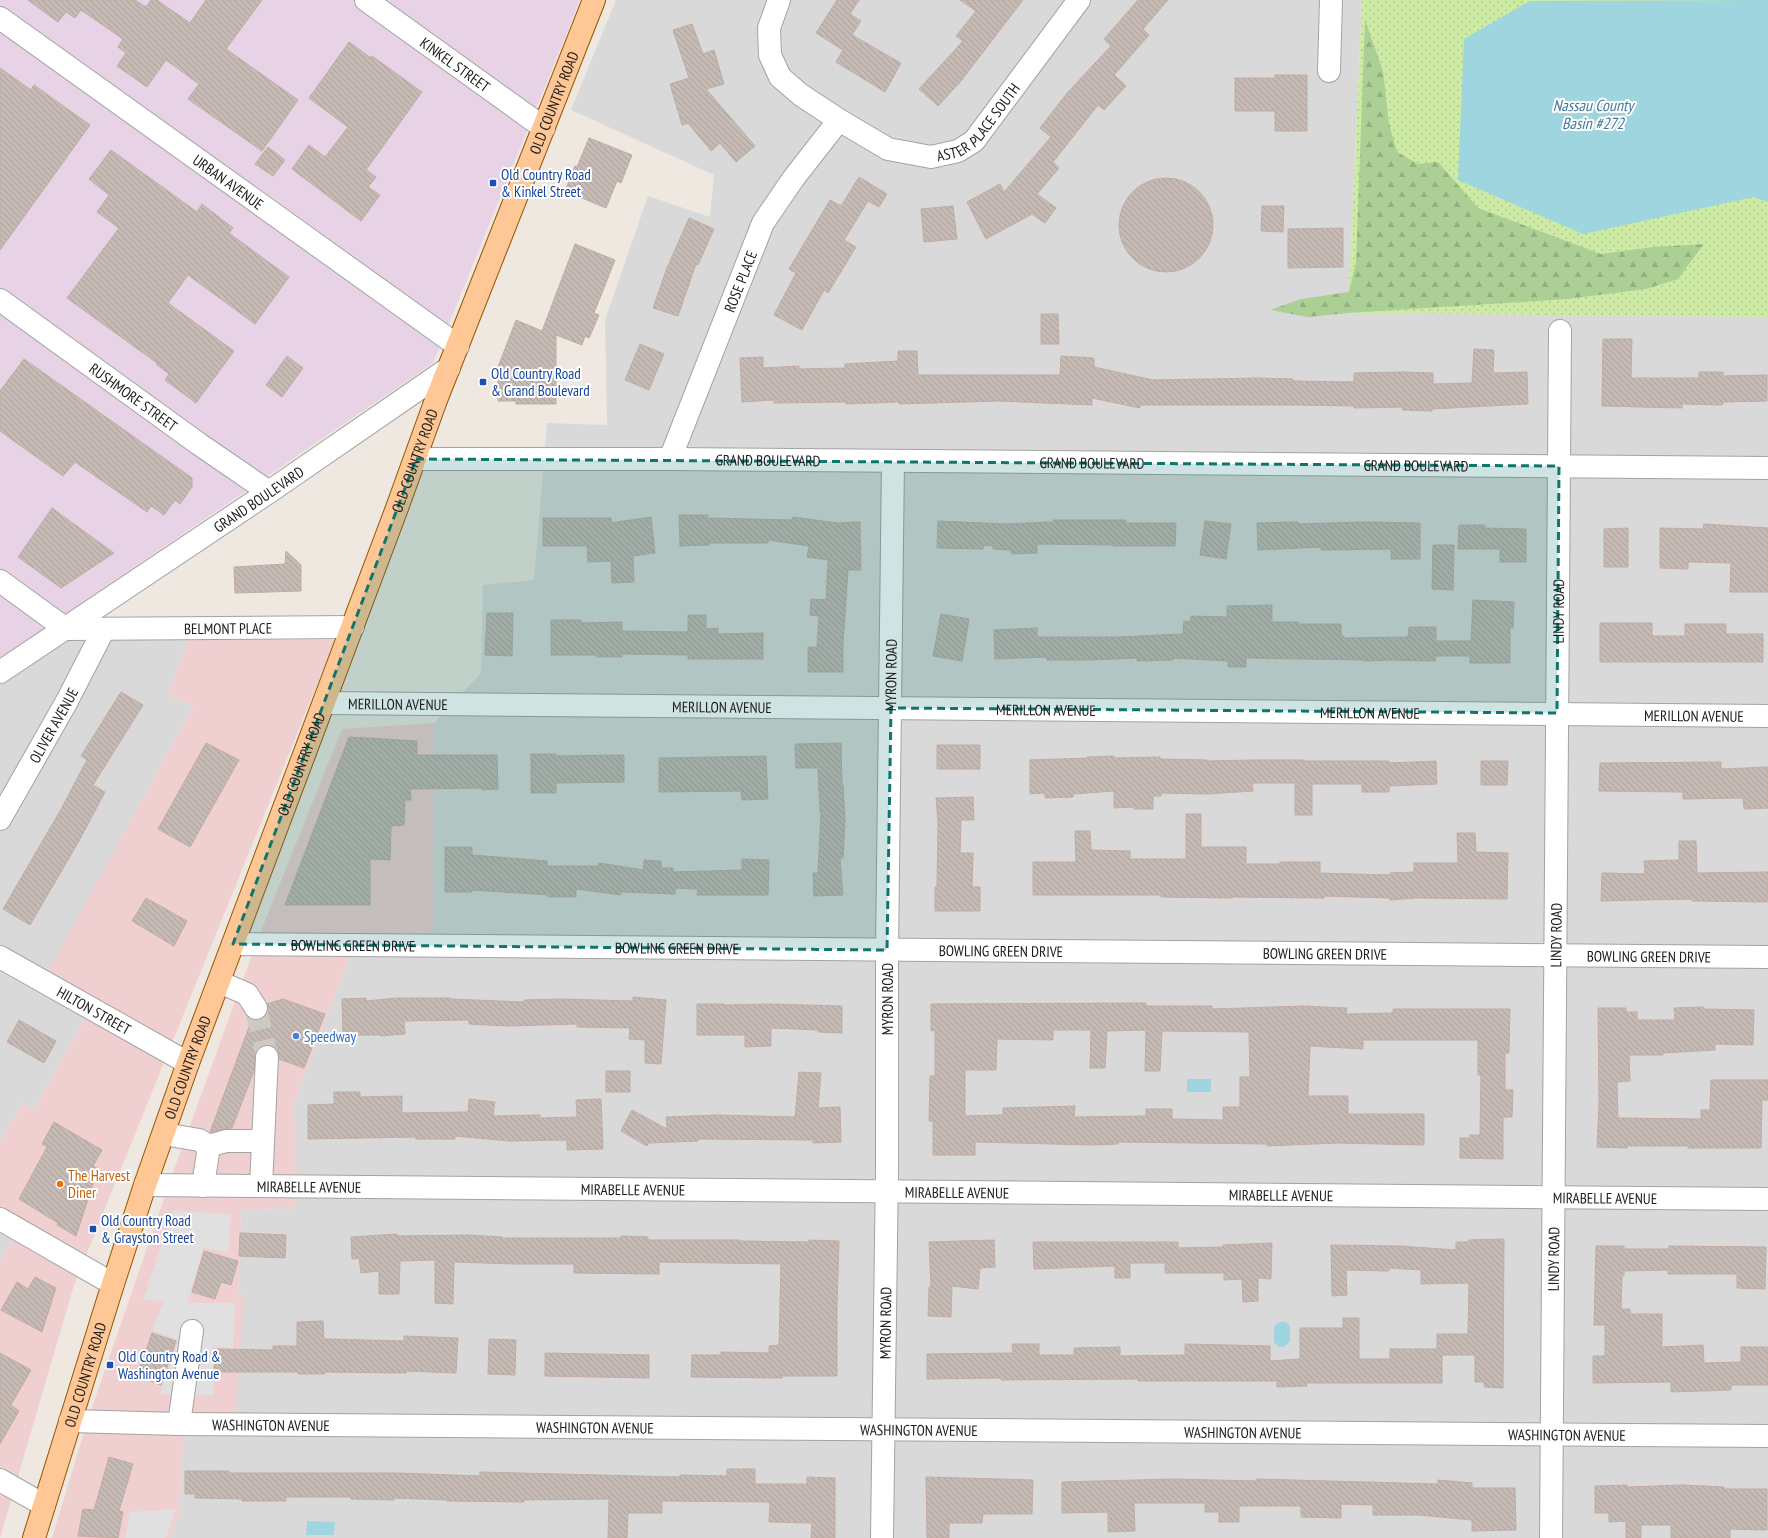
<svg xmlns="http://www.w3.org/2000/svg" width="1768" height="1538" font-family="'PT Sans Narrow',sans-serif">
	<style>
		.residential { fill: #dad9d9 }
		.commercial { fill: #f0cfd1 }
		.industrial { fill: #e7d3e5 }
		.grass { fill: url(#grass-dots) }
		.forest { fill: url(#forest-firs) }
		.parking { fill: #e0e0e0 }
		.water { fill: #9fd5de }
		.building { fill: url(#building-back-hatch); stroke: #c0ada3; fill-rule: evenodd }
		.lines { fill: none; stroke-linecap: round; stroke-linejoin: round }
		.minor-tunnel { stroke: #cec9c3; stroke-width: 22; stroke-dasharray: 22 11; stroke-linecap: butt }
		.minor-casing { stroke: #a3a3a3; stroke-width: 24 }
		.major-casing { stroke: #945500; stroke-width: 24 }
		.minor { stroke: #fff; stroke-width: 22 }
		.major { stroke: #ffc795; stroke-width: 22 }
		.marked { fill: #0f766e; fill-opacity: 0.2; stroke: #0f766e; stroke-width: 3; stroke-dasharray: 8 5; stroke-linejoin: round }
		.transit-dot { fill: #1a4fb4; stroke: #fff; stroke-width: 1.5 }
		.shop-dot { fill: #3f7fe0; stroke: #fff; stroke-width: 1.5 }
		.food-dot { fill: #e8710a; stroke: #fff; stroke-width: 1.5 }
		.labels { text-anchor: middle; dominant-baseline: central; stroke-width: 4; stroke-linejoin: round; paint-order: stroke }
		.street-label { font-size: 15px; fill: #1c1c1c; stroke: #fff }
		.transit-label { font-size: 15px; fill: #164399; stroke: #fff; text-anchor: start }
		.shop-label { font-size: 15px; fill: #366cbe; stroke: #fff; text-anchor: start }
		.food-label { font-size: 15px; fill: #c56008; stroke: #fff; text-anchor: start }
		.water-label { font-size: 16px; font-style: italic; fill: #41789e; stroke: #fff }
	</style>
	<defs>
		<pattern id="grass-dots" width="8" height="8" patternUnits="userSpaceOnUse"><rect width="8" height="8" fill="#cdeba4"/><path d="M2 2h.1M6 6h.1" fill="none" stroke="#afc98d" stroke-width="1.8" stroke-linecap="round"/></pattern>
		<pattern id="forest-firs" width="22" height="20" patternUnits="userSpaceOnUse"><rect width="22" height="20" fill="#abcf94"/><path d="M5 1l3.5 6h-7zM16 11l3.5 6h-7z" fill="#93b17f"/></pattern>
		<pattern id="building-back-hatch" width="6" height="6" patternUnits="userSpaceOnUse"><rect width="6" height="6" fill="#c6bab4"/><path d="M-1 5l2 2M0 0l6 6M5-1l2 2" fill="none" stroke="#aa9f9a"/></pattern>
	</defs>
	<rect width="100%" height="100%" fill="#eee8e1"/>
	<path class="residential" d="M616,0H1362L1348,313L1768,317V1538H170L179,1512L184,1421L244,1296L238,1295L241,1209L296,1208L294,1103L355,942L434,936V723L481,673L483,585L534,580L547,423L607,425L605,320L648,196L710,217L714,175L571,110Z
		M67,639H189L168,693L193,707L49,972L96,998L34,1110L22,1103L0,1142V679Z
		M0,1207L24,1221L0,1261Z"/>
	<path class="commercial" d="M189,639L335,640L74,1285L0,1538V1261L24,1221L0,1207V1142L22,1103L34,1110L96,998L48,972L193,707L168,693Z
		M434,723V937L355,942L294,1103L296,1208L241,1209L238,1295L244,1296L235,1420L184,1422L179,1512L170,1538H52L89,1416L175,1167L257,941L342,729Z"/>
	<path class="industrial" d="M0,0H580L433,363L45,628L0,657Z"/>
	<path class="grass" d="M1362,0H1768V317L1348,313Z"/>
	<path class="forest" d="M1365,20L1383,71L1389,124L1397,152L1418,164L1438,162L1478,208L1601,254L1653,247L1704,244L1678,279L1646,289L1568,299L1348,313L1308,317L1270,310L1301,299L1349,292L1356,263Z"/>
	<path class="parking" d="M173,1211L231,1214L228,1253L204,1247L187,1303H235L233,1348L213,1347L214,1395L160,1394L179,1340L152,1330L164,1301L143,1300Z
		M175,1509L166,1538H125L130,1512Z"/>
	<path class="water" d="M1530,1L1768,0V202L1754,197L1583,234L1458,180L1464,39Z
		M1187,1079H1211V1092H1187Z
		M1280,1322H1286L1290,1326V1341L1284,1347H1279L1274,1342V1326Z
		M307,1521L335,1522L334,1535H306Z"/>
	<path class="building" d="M28,0H135L146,7L151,0H157L190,23L206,0H262L226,49L298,100L262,151L188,99L199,84L166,60L147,87L117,66L126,53L118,47L123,39L81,10L75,18L66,12L58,22Z
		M837,0H859L850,14L861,21L852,35L901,63L885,92L836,62L843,50L816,33Z
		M960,0H1023L961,81L938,106L919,89L963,41L956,36L976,11Z
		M1138,0H1168L1143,29L1149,35L1114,75L1126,86L1104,110L1098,105L1053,162L1059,168L1037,194L1056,208L1045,223L1032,214L986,239L967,202L1000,184L1004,192L1051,137L1040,128L1068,92L1111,46L1104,39Z
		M692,24L703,54L714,50L724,84L706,89L755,146L736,162L720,143L711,151L688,123L682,125L670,84L689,78L673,30Z
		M349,42L371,58L372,56L422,92L366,170L376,177L368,187L380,195L361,221L292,169L309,145L325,157L348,127L309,98Z
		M0,68L31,90L34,85L90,125L0,250Z
		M1275,75H1307V131H1275V111H1235V78H1275Z
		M589,138L632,155L621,183L617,181L606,208L565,191L575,166L577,167Z
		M268,147L285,160L273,176L255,164Z
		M111,150L197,212L202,204L233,228L229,233L289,277L255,324L188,275L168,303L234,351L196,403L165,380L169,374L156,364L157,363L67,298L119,228L97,212L109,195L89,179Z
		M859,177L887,194L879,207L868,201L844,240L856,247L828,293L824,290L802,330L774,315L796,273L789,269L830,200L841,206Z
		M1119 225a47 47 0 1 1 94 0a47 47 0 1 1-94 0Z
		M953,206L957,239L924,242L921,209Z
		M1262,206H1284L1283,232L1261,231Z
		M689,218L714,229L698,265L696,264L678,316L653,308L667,268Z
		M1343,228V267L1288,268V229Z
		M575,244L615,260L594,313L599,315L589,338L585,336L582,345L556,335V404H516V401H498V367L516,320L542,331Z
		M1041,314H1058L1059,344H1041Z
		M1603,339H1632L1631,378H1699V372H1723V376L1767,375V401L1723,402L1722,405L1682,404V408L1602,406Z
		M640,344L664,354L649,390L625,380Z
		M1474,349L1494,350L1493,373L1527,372L1528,404L1432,409V411L1402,410L1403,407L1354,408V406L1293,405H1140V408L1092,398V405L999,401L899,404V402L846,404V402L774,403V400L742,402L740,358L763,357V368L799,366V369L845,368V364L898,361V351H917L918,375H1060L1061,356L1094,358V367L1153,380L1259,378L1293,379V381L1354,382V373L1401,372L1433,373V384L1472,383Z
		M287,356L303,368L282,397L266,385Z
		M24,359L192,478V487L180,504L175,500L164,515L151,506L147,512L75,462L63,476L0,431V391Z
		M52,508L114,553L61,588L18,557Z
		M679,515H708V518L792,520L793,517L837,523L860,522L861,570H848L843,644V672H808V647H817L819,616L810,615L811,599L826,600L828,560L807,557L809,546L768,540V543H709V545L680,546Z
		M651,517L655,553L633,556L634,582L612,583L611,561L588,562L587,546H543V518H611V523Z
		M1053,520H1126V523H1176L1175,546H1113V545L1037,544V553L1012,554L1011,550L993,549V546L984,545L983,549L937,548L938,521L1004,524L1053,522Z
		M1205,521L1231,524L1226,559L1200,555Z
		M1298,522V524L1363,522L1420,523V559H1391V549L1321,550V547L1258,550L1257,523Z
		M1704,524L1768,528V592H1730L1731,563L1688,562V569L1660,568V528L1703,529Z
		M1459,525H1485V528L1526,529V562H1500V549H1458Z
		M1628,528V567H1604V529Z
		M1433,545H1454L1453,590L1432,589Z
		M286,551L301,565V591L235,593L234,567L285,564Z
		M1473,600L1514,602L1513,628H1510V663H1470V656H1436L1435,661L1390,660L1363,661V660L1246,658V667H1228V661L1173,658V660L1137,661V658L1092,660H1047V657L995,659L994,630L1037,628V637H1119L1183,634L1184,621L1190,622L1191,616L1227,617V606L1272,605V622H1298V624H1341V636H1344V638L1408,637L1409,627H1436V641H1471Z
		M487,613H513L512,656L485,655Z
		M941,614L969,619L962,661L933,656Z
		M688,615H706V629L718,628V634L763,633V659H688V655L622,654V657H597V655H551V620H581V623L622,622V631L688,632Z
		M1600,623H1652V636H1685V624H1726V634H1763V662H1600Z
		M121,692L143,705L93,785L105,792L79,841L30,925L3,909L60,811L87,760L81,756Z
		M349,737L417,741V755H497L498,789L482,790V788L410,789L411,800H405L404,825L391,826L390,860L370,859V905H285Z
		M206,743L239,760L190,847L158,829Z
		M841,743L842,784H843L845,821L843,858H840L843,895L814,896L813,873H818L821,812L820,813L818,768H796L795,744Z
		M937,745H980V769H937Z
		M531,754H556V756L624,755V782L556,783V793H531Z
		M766,756L768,799L742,800L741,791L659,792V758Z
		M1114,756V758L1160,757V759L1207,760V761L1253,760H1303V761H1389V763L1436,761L1437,784L1389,786V792H1362V784H1312V815H1295V783H1252L1253,791L1207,794L1161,793V796H1153V809H1134V807L1114,808V791L1073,794V797L1045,798V793L1030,794V760L1087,758V757Z
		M1481,761H1508L1507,785H1481Z
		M1721,762V769L1768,767V808L1744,809L1743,798L1683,799V792L1599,791L1600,763Z
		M973,797L974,820H961L960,853H973L972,887H980V911H935V887H937L938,821L936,798Z
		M1186,814H1201V847H1246V864H1280V862H1320V873L1390,875V873L1414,872V863H1458L1457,833H1475L1476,852L1508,853L1507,899L1416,898L1390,900V898L1324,896V898L1232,897V898L1161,897V895H1033V862H1076L1075,831H1090L1091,850L1130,851V859H1186Z
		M1679,841H1696L1697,873L1768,872V902L1692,901V899L1601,901L1602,873L1645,874L1644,861L1679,860Z
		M445,847H472V855L547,861V866H598L599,863L643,870L644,860L661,861V868H673V872L742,870V859L769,860L768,895H697L698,889L675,888V894L621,892V895L576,889V897H548V895L472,890V892H445Z
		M146,898L187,921L174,946L132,921Z
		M633,997L666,1000L661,1064L645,1063V1040L629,1039L630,1028L577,1027V1024L507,1026L469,1024V1020L404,1021L405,1034L381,1036V1035H343L342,999L366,998V1001L397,998H450V999L524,1002V1000L562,999L633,1001Z
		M283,999L325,1014L304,1068L279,1059L278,1052L273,1046L267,1045L261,1046L256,1051L254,1071L232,1128L223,1129L211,1132H210L252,1019L257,1020L263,1018L267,1013V1004Z
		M1146,1003V1006H1212V1009L1303,1006L1347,1008L1346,1014L1393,1013V1009H1510L1509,1053H1505V1090H1513L1512,1117H1503V1159L1460,1158V1138H1470V1135H1480L1481,1075H1478V1040H1363V1049L1310,1046L1308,1096H1348V1114H1424V1145L1337,1143L1267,1146V1144L1118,1142V1144L1092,1145L975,1142V1155H933V1121H929L930,1076H935V1030L931,1031V1004ZM1053,1030H1091L1090,1068H1105L1107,1031L1146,1030L1145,1071H1160L1162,1031L1249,1032L1250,1077H1240V1107H1223V1120L1172,1119V1109H1146V1116L1074,1117L1075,1106L1003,1108V1115L965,1116V1070H996L997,1039L1053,1040Z
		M697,1004H724V1005L770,1004L842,1006V1033L818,1032V1030L771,1028V1046L745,1047V1035H697Z
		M1704,1007V1009L1754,1010L1753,1045L1715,1044V1050L1663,1053V1055H1629L1630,1081L1617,1082L1618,1118L1701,1119V1110H1710L1711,1080H1768V1100H1762L1761,1148H1688V1146H1627V1148L1597,1147L1599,1106L1598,1008H1626V1012H1637V1020H1675L1674,1008Z
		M19,1020L56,1041L44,1063L7,1042Z
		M606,1071H630V1092H606Z
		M799,1072L821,1073L818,1108L840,1107L841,1142L813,1143V1140L698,1139V1141L649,1143L647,1146L621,1131L632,1110L667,1129L666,1117L716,1115L795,1117Z
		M334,1092H360V1097L402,1096V1113L468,1112L469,1099L495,1102L493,1116L540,1115V1118L577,1117L576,1100L601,1099L603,1149L567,1150V1140L509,1141L455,1136V1139H416L415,1137L308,1139V1105L334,1104Z
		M54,1122L102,1150L93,1166L98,1169L76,1236L57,1225L58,1223L19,1199L47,1147L42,1144Z
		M240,1233L286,1235L285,1258L239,1256Z
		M397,1234V1236L467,1235L502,1237V1238H621V1236L648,1237V1240H740V1241L809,1242V1240L839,1241L837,1306V1376H782V1378L691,1377L692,1355H721V1352L769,1353V1346L779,1345L781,1264L659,1262V1274L574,1273V1264H513L454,1262L453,1304L435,1303V1260L400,1261L399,1294H379V1271L361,1273L359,1258L352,1259L351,1237Z
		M1504,1239L1503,1388L1484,1387V1382H1475V1355H1442V1383H1306L1307,1386L1277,1387V1381H1138V1379L1001,1380V1378L927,1379V1354L1013,1353L1012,1344H1039V1355H1074V1348L1120,1347V1356L1185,1355V1344L1270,1346V1361L1300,1359V1328H1343V1318H1359V1359H1390V1349H1437V1334H1468L1469,1283L1421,1284V1270L1389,1268V1271L1346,1270L1347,1295L1332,1296L1331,1245L1400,1246L1456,1250V1242H1469V1240Z
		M994,1240L995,1267L980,1268L978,1289L952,1286L951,1317L928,1316L929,1287H931L929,1242Z
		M1033,1242H1178V1248L1223,1247V1245L1272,1243L1271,1279L1258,1278V1301L1243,1302L1242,1279L1224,1280V1273H1165V1263H1130V1278H1115V1266L1034,1269Z
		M1596,1246H1624V1249H1669V1246L1766,1247L1765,1289L1737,1288V1274H1668V1270L1624,1271V1275H1622L1621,1309H1630V1314H1662V1347L1703,1345L1704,1363L1741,1362V1347H1768V1385H1731V1390L1671,1392V1382L1593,1383V1356H1605V1325H1594Z
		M204,1251L238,1261L231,1285L221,1282L215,1299L192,1292Z
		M35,1277L56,1288L42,1332L1,1310L17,1282L28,1289Z
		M323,1321L324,1339L404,1341V1336L458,1338L456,1373L406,1371V1373L324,1372L325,1374H298V1372H214L215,1349L273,1350V1346H297V1322Z
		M152,1333L176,1341L161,1385L137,1376Z
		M489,1339L516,1340L515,1375L488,1374Z
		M0,1353L31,1370L11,1405L19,1411L0,1444Z
		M545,1353L649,1355V1378L545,1376Z
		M109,1457L133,1464L119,1511L123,1512L118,1538L78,1536L83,1509L94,1510Z
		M727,1469H755V1484H807V1477L835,1478V1538H811L812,1523L769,1522L770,1504L768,1502L662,1501V1513H628L627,1538H608L609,1499L524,1500V1502L447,1501V1500L394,1498V1500L351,1499V1497H286V1501H242L243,1499L195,1498V1494H185V1471H229V1473H397L480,1476V1472L680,1477V1475L727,1476Z
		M926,1477L1033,1480L1032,1514H983L982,1523H949V1538H927Z
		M1172,1479L1257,1481V1479L1438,1484V1480L1472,1483V1488H1515L1516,1530L1472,1531V1520L1419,1515H1373V1505L1341,1504V1518L1301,1517V1506H1239V1522H1219V1512H1205V1503H1134L1135,1531L1108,1532V1512L1062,1513V1482Z
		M1627,1485V1487L1682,1485L1724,1487V1489H1767V1530L1730,1529V1538H1671V1525H1641V1538H1626V1521L1609,1522V1513H1595V1486Z"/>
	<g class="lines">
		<path class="minor-tunnel" d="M256,1008L267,1057"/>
		<defs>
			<g id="minor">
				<path id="s1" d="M366,0L544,128"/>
				<path id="s2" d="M779,0L769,28L770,55L780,77L801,95L839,120L888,149L931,157L958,151L974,141L1079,0"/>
				<path id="s3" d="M0,18L458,346"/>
				<path d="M1329,71L1331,0"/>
				<path id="s4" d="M0,300L199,444L269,492"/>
				<path id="s5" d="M416,459H670L1768,468"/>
				<path id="s6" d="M670,459L763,223L793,179L839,120"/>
				<path d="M0,581L66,629"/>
				<path id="s7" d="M66,629L353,627"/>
				<path id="s8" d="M0,672L269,492L449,368"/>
				<path id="s9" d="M324,703L1768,716"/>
				<path id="s10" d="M0,819L67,701L104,629"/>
				<path id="s11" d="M233,944L1768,957"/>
				<path id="s12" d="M0,957L188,1063"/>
				<path d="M219,982L247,994L256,1008"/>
				<path d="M164,1134L199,1140L209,1146"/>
				<path id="s13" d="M145,1185L1768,1199"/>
				<path d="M203,1186L209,1146L226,1141H263"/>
				<path d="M261,1186L267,1057"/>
				<path d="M0,1219L113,1284"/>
				<path id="s14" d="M70,1421L179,1424L1768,1436"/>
				<path d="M179,1424L192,1331"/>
				<path d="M0,1480L44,1505"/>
				<path id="s15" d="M882,1538L887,1167V950L893,461"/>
				<path id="s16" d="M1551,1538L1560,331"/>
			</g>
			<g id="major">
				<path id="s17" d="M34,1538L113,1284L145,1185L188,1063L397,508L436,400L594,0"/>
			</g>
		</defs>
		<use href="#minor" class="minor-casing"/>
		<use href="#major" class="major-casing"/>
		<use href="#minor" class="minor"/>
		<use href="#major" class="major"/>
	</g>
	<path class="marked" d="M416,459L1559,466L1557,713L891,708L887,950L233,944Z"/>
	<g class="transit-dot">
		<rect x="489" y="179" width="8" height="8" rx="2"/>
		<rect x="479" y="378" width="8" height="8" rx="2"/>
		<rect x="89" y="1225" width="8" height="8" rx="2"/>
		<rect x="106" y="1361" width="8" height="8" rx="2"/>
	</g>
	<circle class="shop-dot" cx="296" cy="1036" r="4"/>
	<circle class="food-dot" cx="60" cy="1184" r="4"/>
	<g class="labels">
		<g class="street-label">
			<text stroke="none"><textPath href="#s1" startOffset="110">KINKEL STREET</textPath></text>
			<text stroke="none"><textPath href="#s17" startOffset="1527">OLD COUNTRY ROAD</textPath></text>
			<text stroke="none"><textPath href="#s2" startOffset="316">ASTER PLACE SOUTH</textPath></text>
			<text stroke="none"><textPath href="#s3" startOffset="281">URBAN AVENUE</textPath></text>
			<text stroke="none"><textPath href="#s6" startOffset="191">ROSE PLACE</textPath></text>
			<text stroke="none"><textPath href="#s4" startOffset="165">RUSHMORE STREET</textPath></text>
			<text stroke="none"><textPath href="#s5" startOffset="352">GRAND BOULEVARD</textPath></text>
			<text stroke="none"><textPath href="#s17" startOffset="1143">OLD COUNTRY ROAD</textPath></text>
			<text stroke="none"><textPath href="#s5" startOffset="676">GRAND BOULEVARD</textPath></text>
			<text stroke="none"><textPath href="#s5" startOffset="1000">GRAND BOULEVARD</textPath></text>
			<text stroke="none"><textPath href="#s8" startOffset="311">GRAND BOULEVARD</textPath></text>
			<text stroke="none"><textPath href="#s16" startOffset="927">LINDY ROAD</textPath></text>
			<text stroke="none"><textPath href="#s7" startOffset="162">BELMONT PLACE</textPath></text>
			<text stroke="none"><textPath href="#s15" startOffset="863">MYRON ROAD</textPath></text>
			<text stroke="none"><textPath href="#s9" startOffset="74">MERILLON AVENUE</textPath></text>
			<text stroke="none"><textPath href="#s9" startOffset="398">MERILLON AVENUE</textPath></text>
			<text stroke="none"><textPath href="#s9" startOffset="722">MERILLON AVENUE</textPath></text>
			<text stroke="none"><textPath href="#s9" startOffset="1046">MERILLON AVENUE</textPath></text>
			<text stroke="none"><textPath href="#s9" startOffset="1370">MERILLON AVENUE</textPath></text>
			<text stroke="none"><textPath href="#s10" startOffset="108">OLIVER AVENUE</textPath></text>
			<text stroke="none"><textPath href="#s17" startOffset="819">OLD COUNTRY ROAD</textPath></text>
			<text stroke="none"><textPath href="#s16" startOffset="603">LINDY ROAD</textPath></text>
			<text stroke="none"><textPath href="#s11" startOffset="120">BOWLING GREEN DRIVE</textPath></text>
			<text stroke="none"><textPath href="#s11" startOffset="444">BOWLING GREEN DRIVE</textPath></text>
			<text stroke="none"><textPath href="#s11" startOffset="768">BOWLING GREEN DRIVE</textPath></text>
			<text stroke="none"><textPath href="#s11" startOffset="1092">BOWLING GREEN DRIVE</textPath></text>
			<text stroke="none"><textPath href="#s11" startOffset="1416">BOWLING GREEN DRIVE</textPath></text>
			<text transform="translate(887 999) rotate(-90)">MYRON ROAD</text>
			<text stroke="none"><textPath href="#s12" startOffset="108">HILTON STREET</textPath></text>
			<text stroke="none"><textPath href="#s17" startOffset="495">OLD COUNTRY ROAD</textPath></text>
			<text stroke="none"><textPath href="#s13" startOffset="164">MIRABELLE AVENUE</textPath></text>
			<text stroke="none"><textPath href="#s13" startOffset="488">MIRABELLE AVENUE</textPath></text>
			<text stroke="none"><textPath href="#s13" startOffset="812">MIRABELLE AVENUE</textPath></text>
			<text stroke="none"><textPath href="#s13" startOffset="1136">MIRABELLE AVENUE</textPath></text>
			<text stroke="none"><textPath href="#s13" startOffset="1460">MIRABELLE AVENUE</textPath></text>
			<text stroke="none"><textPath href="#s16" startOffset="279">LINDY ROAD</textPath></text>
			<text stroke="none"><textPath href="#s15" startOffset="215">MYRON ROAD</textPath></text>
			<text stroke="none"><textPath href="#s17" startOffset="171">OLD COUNTRY ROAD</textPath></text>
			<text stroke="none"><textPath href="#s14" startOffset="201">WASHINGTON AVENUE</textPath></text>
			<text stroke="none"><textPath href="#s14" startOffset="525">WASHINGTON AVENUE</textPath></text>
			<text stroke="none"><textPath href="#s14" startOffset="849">WASHINGTON AVENUE</textPath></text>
			<text stroke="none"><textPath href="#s14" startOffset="1173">WASHINGTON AVENUE</textPath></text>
			<text stroke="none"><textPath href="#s14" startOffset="1497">WASHINGTON AVENUE</textPath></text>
		</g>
		<g class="transit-label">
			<text x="501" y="174">Old Country Road<tspan x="501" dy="17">&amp; Kinkel Street</tspan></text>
			<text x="491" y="373">Old Country Road<tspan x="491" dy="17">&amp; Grand Boulevard</tspan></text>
			<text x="101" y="1220">Old Country Road<tspan x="101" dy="17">&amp; Grayston Street</tspan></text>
			<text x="118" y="1356">Old Country Road &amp;<tspan x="118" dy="17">Washington Avenue</tspan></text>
		</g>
		<g class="shop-label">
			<text x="304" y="1036">Speedway</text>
		</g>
		<g class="food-label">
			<text x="68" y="1175">The Harvest<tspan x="68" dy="17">Diner</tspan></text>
		</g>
		<g class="water-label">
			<text x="1593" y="105">Nassau County<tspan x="1593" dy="18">Basin #272</tspan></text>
		</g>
	</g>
</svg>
